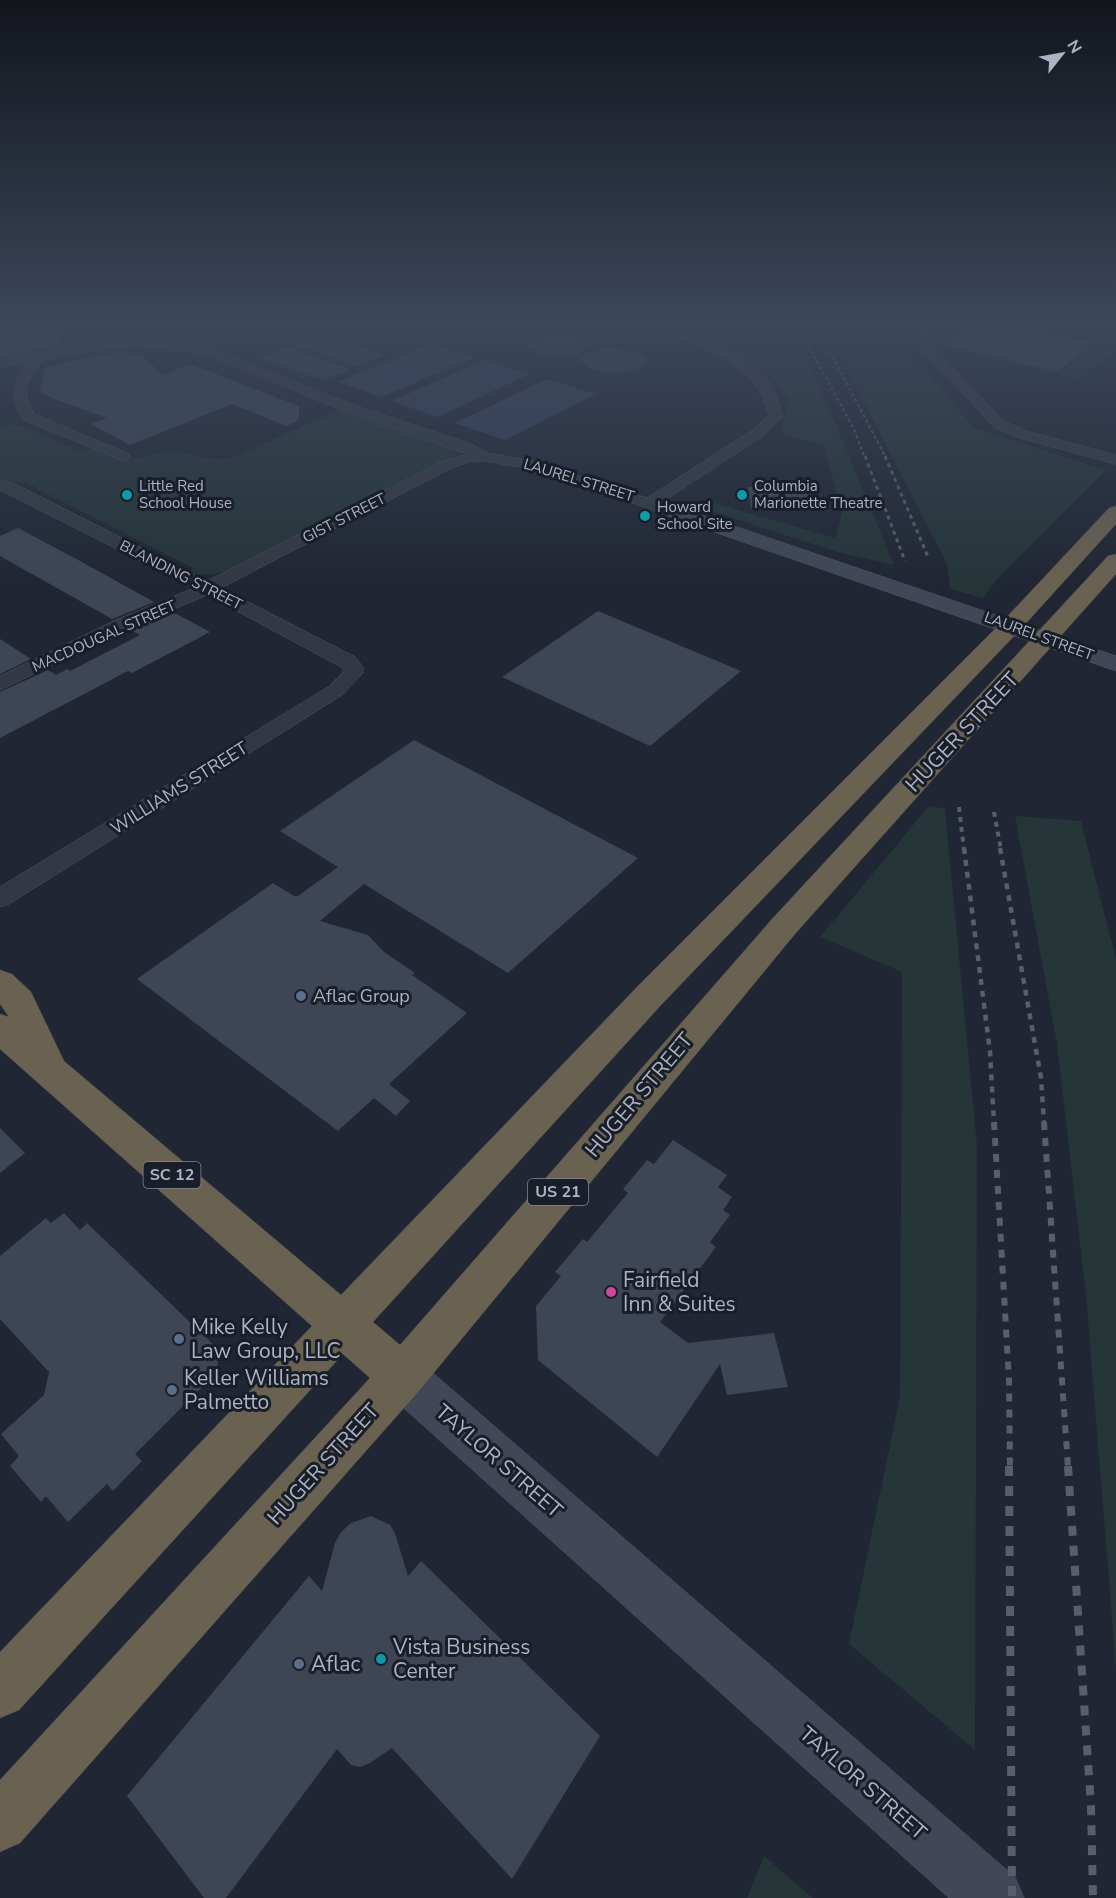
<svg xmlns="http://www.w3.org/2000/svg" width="1116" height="1898" font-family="'Nunito Sans',sans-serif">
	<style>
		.green { fill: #253538 }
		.water { fill: #35405a }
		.building { fill: #3e4656 }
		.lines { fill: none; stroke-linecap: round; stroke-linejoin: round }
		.street-casing { stroke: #4e5360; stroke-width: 1 }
		.secondary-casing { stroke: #4e5360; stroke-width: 1 }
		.highway-casing { stroke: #3b404c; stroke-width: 1 }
		.street { fill: #333944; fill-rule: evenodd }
		.secondary { fill: #414757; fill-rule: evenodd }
		.highway { fill: #6a6251; fill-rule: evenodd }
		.rail-far5 { stroke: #575e6d; stroke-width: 2; stroke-dasharray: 3 3; stroke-linecap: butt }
		.rail-far4 { stroke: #575e6d; stroke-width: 3; stroke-dasharray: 4 4; stroke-linecap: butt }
		.rail-far3 { stroke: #575e6d; stroke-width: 4; stroke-dasharray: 5 5; stroke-linecap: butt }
		.rail-far2 { stroke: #575e6d; stroke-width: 4.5; stroke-dasharray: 6 6; stroke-linecap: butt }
		.rail-far1 { stroke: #575e6d; stroke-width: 6; stroke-dasharray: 8 8; stroke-linecap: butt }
		.rail { stroke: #575e6d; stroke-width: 8; stroke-dasharray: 10 10; stroke-linecap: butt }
		.culture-dot { fill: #0f9aa8; stroke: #191e29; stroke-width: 2 }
		.service-dot { fill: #5c6f8a; stroke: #191e29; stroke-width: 2 }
		.hotel-dot { fill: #d1479c; stroke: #191e29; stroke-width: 2 }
		.labels { text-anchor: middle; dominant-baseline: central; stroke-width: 6; stroke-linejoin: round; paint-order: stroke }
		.far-street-label { font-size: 15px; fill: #adb3c2; stroke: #191e29 }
		.far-poi-label { font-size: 15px; fill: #adb3c2; stroke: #191e29; text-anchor: start }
		.shield { fill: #191e29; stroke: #818694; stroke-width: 1.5 }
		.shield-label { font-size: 16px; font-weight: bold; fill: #adb3c2 }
		.street-label { font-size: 18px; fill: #adb3c2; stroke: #191e29 }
		.poi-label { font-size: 18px; fill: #adb3c2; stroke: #191e29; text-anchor: start }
		.near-street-label { font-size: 21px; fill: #adb3c2; stroke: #191e29 }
		.near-poi-label { font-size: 21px; fill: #adb3c2; stroke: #191e29; text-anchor: start }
	</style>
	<rect width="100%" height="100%" fill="#202633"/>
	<path class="green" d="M762,319H784L790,328L837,427L894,565L837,552L706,509L714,503L835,538L842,513L824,446L784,435L781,429L789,402L777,383L729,348L780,351Z
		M822,319H899L872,338L881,354L913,359L975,429L1106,470L999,577L983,598L950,589L947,564Z
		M1082,319H1116V351L1079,378L1058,375L1098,344L1094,333L1100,323Z
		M340,410L445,445L461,451V453L228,570C216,574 202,578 190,571L193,568L28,484L0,481V428L16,424L83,452L91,448C104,453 118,461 132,459C145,458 157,451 169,451C196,451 218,468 243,453Z
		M929,806L945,809L977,1146L975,1750L849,1644L900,1396L902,972L820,937Z
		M1015,816L1081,821L1116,959V1668L1086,1295L1057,1044Z
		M764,1856L813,1898H747Z"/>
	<path class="water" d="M564,333L588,340L589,347C574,359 541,360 527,346V342L544,334Z
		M321,335L384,355L357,366L294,345Z
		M432,344L475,357L382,397L338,382Z
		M287,347L351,369L322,380L259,358Z
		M609,348L638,352L647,359V363C632,377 597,376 582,362V358L591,351Z
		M485,360L530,374L438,417L392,401Z
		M547,379L596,394L505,440L455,423Z"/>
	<path class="building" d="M0,319H72L55,347L0,357Z
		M983,319H988L1095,343L1056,372L943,344Z
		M107,353H126L140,356L149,361L162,375L190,364L299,406V420L286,426L232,404L130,445L91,424L107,418L52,398L40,391L45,368Z
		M757,486L809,487L816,510L751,508L748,487Z
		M18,528L82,562L154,602L112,619L0,556V536Z
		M598,611L698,653L741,671L650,746L502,677Z
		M173,612L210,632L132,673L128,671L0,738V692L48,670L56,675L67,669L70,671L140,635L131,630Z
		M0,639L31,659L0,674Z
		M414,740L638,858L508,973L364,884L320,921L368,935L384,952L415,973L412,975L467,1013L389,1084L410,1101L396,1116L374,1098L338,1131L137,979L273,883L294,896H298L338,867L280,831Z
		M0,1128L25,1153L0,1173Z
		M673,1140L727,1175L718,1187L732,1197L723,1210L730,1215L710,1242L716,1247L660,1322L688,1343L774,1333L788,1387L727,1395L720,1364L657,1457L538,1360L536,1306L561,1276L555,1272L583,1239L587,1242L628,1193L623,1189L647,1160L654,1164Z
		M64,1213L80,1230L87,1223L219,1350L217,1372L135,1454L142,1461L113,1491L107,1484L68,1522L46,1496L41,1502L10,1466L19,1456L1,1434L44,1395L49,1372L0,1319V1256L46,1218L51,1223Z
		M371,1516L390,1525L395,1533L408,1576L421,1561L600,1736L512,1879L392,1748L370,1763L360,1767L351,1765L337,1749L226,1898H204L127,1796L309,1576L322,1591L335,1543L341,1532L351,1523Z"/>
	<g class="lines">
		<defs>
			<path id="street" d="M634,319C667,318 740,350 763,375C774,387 778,401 783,416L764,435L662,502L681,509L683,512L681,515H669L525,468L484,461L469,462L451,468L221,588L355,657L363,667V673L342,695L9,904L0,907V887L328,687L343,672V668L207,595L132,627L0,690V676L118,619L194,588L0,490V480L17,485L207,581L441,462L467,454L341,410L203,353L141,347L99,350L45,359L33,373L27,385V399L34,414L129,454L131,457L124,461L23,420C9,398 12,381 28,362L0,367V359L99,342L141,339L205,346L351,404L471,444L488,453L533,461L647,498L754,429L769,415C755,365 714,350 668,334C658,330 642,327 634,319Z
				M938,319H952L926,337L928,342L1004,421L1026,431L1116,455V464L1016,437L994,427L916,343L914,336L916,333Z
				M1066,319H1087L1091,322L1085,326Z"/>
			<path id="secondary" d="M675,506L1116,656V671L668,516L665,512L668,508Z
				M402,1353L418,1360L1015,1877L1024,1898H949L386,1392L379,1376L386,1360Z"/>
			<path id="highway" d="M1116,506V524L1019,631L662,1004L373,1322L400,1345L773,918L1108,556L1116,554V574L795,934L418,1392L20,1843L0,1852V1780L370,1378L343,1354L19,1710L0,1718V1652L312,1326L0,1049V1014L9,1017L0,1004V970L12,974L31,992L64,1061L341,1295L638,986L1003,621L1109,508Z"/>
		</defs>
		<use href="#street" class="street-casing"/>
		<use href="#secondary" class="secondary-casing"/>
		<use href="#highway" class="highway-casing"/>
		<use href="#street" class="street"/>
		<use href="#secondary" class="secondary"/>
		<use href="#highway" class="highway"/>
		<path class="rail-far5" d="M794,319L854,429L865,458
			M813,319L886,458"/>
		<path class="rail-far4" d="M865,456L905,561
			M885,456L929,559"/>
		<path class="rail-far3" d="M959,807L964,850
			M994,812L1001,850"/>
		<path class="rail-far2" d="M964,848L990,1052L994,1123
			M1000,848L1041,1078L1044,1123"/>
		<path class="rail-far1" d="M994,1122L1009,1380L1010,1467
			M1044,1122L1068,1467"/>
		<path class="rail" d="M1009,1466L1012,1898
			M1068,1466L1091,1806L1093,1898"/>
	</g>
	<linearGradient id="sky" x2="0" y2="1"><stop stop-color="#12151c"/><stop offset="0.55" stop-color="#3c475b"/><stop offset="1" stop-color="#3c475b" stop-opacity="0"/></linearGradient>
	<rect width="1116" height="585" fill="url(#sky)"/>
	<g class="culture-dot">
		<circle cx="127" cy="495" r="6"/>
		<circle cx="742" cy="495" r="6"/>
		<circle cx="645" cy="516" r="6"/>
		<circle cx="381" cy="1659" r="6"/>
	</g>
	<g class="service-dot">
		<circle cx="301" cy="996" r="6"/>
		<circle cx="179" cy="1339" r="6"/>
		<circle cx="172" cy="1390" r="6"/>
		<circle cx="299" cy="1664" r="6"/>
	</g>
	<circle class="hotel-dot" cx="611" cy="1292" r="6"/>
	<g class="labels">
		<g class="far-street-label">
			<text transform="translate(579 480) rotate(17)">LAUREL STREET</text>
			<text transform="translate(344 518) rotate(-27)">GIST STREET</text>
			<text transform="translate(181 575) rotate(27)">BLANDING STREET</text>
			<text transform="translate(104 636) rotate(-24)">MACDOUGAL STREET</text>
			<text transform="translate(1039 636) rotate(20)">LAUREL STREET</text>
		</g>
		<g class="far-poi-label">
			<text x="139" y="486">Little Red<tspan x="139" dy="17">School House</tspan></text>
			<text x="754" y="486">Columbia<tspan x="754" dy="17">Marionette Theatre</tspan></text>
			<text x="657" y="507">Howard<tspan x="657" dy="17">School Site</tspan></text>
		</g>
		<g class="shield">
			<rect x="143.5" y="1162" width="57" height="26" rx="4.5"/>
			<rect x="528" y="1179" width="60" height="26" rx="4.5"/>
		</g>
		<g class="shield-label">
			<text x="172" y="1175">SC 12</text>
			<text x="558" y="1192">US 21</text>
		</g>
		<g class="street-label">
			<text transform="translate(179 788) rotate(-32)">WILLIAMS STREET</text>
		</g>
		<g class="poi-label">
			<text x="313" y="996">Aflac Group</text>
		</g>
		<g class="near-street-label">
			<text transform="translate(962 732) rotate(-47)">HUGER STREET</text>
			<text transform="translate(639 1095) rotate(-50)">HUGER STREET</text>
			<text transform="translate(499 1461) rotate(41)">TAYLOR STREET</text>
			<text transform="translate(323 1464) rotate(-48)">HUGER STREET</text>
			<text transform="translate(863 1783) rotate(41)">TAYLOR STREET</text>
		</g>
		<g class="near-poi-label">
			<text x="623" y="1280">Fairfield<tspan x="623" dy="24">Inn &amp; Suites</tspan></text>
			<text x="191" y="1327">Mike Kelly<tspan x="191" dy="24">Law Group, LLC</tspan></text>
			<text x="184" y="1378">Keller Williams<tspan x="184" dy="24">Palmetto</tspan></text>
			<text x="393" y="1647">Vista Business<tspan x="393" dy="24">Center</tspan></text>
			<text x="311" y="1664">Aflac</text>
		</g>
	</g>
	<g transform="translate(1062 54) rotate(59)" stroke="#191e29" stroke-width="4.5" paint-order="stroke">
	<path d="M0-4.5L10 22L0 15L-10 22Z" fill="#adb3c2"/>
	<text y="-9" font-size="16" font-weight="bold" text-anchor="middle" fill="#adb3c2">N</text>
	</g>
</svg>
